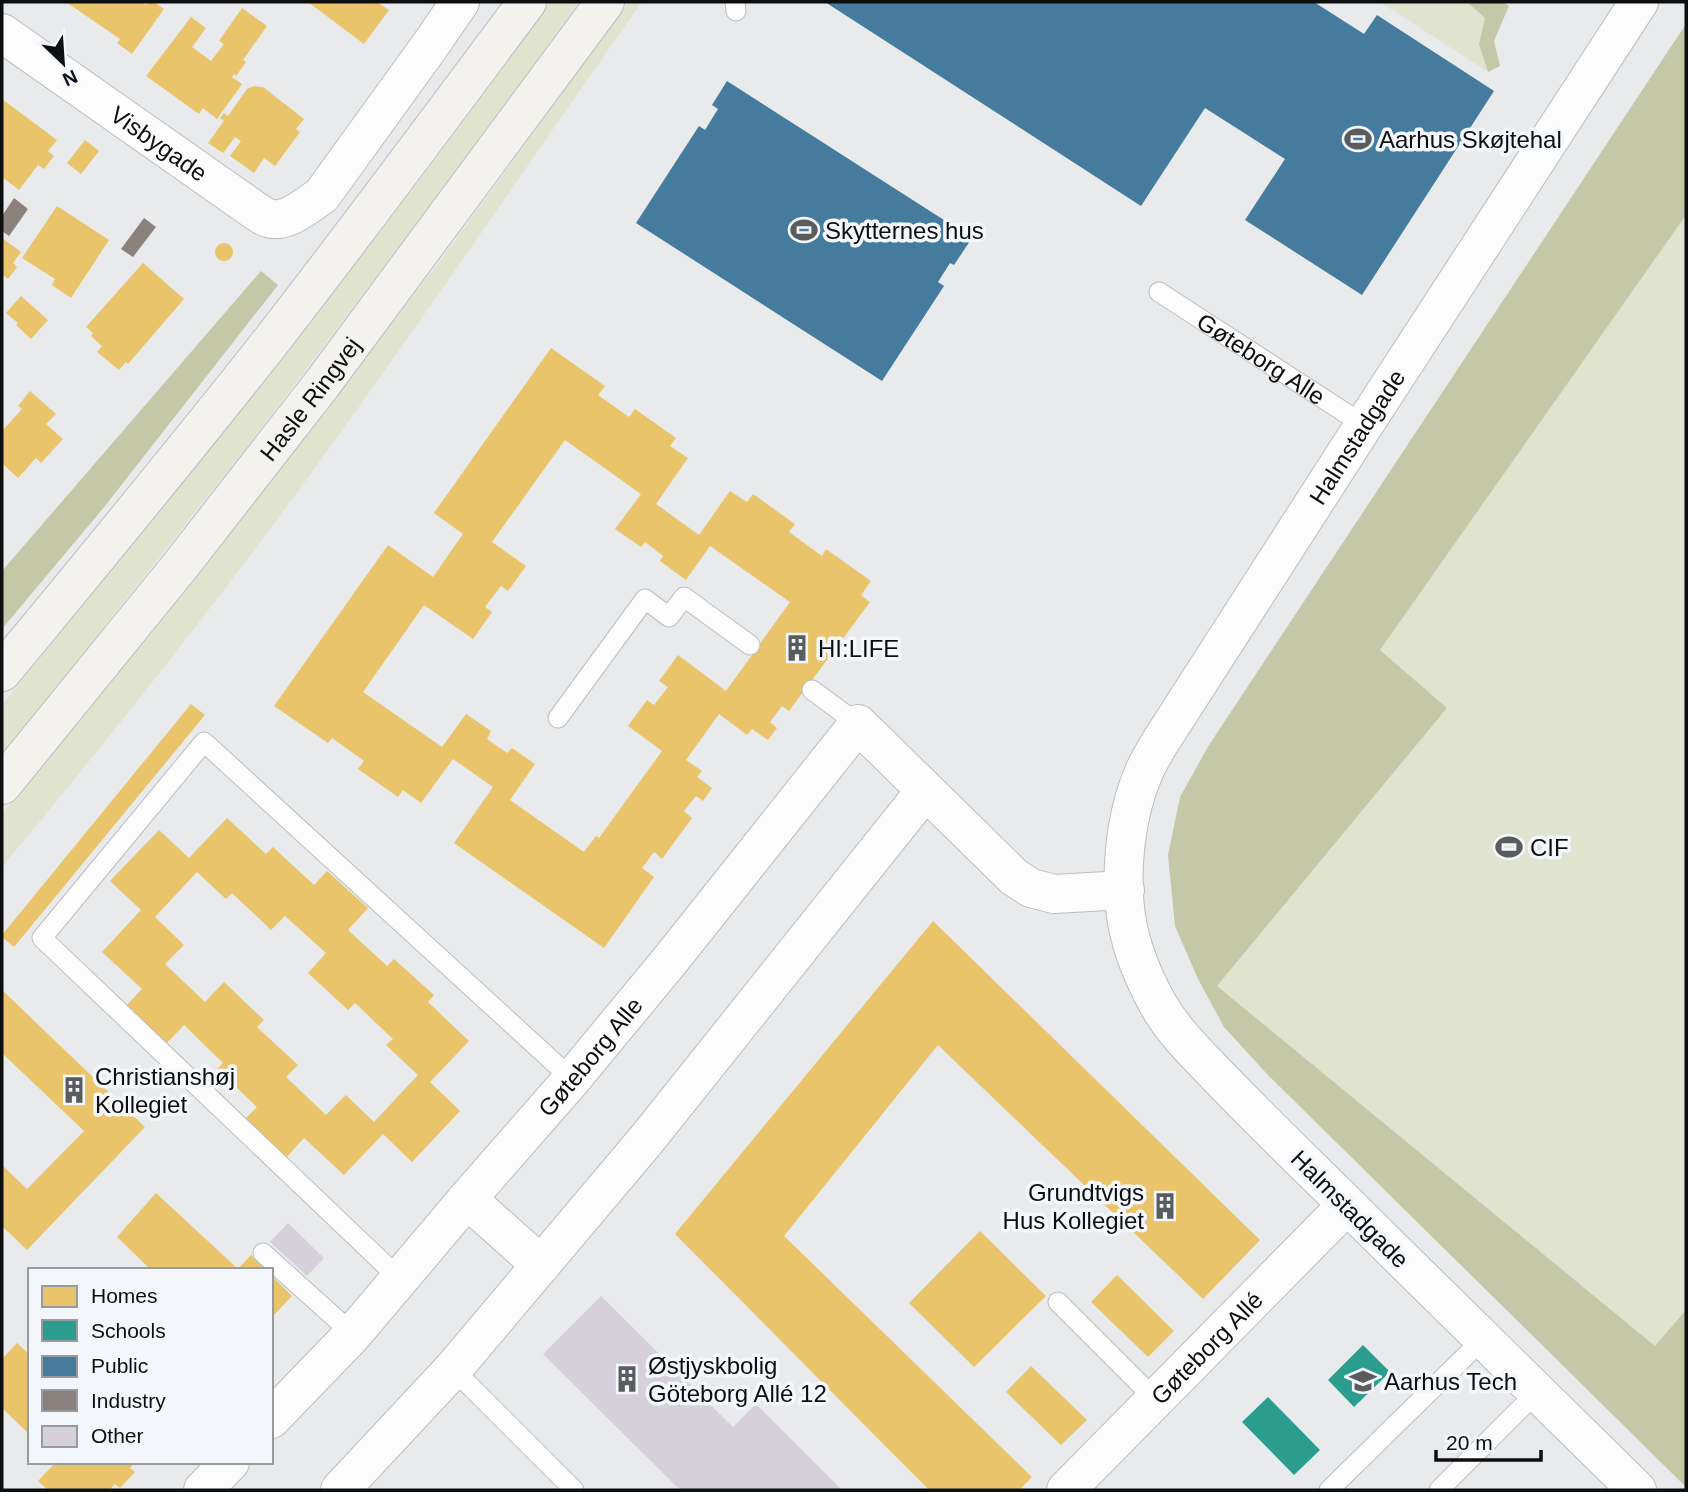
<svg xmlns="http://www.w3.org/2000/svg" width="1688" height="1492" font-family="Helvetica,sans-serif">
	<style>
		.green { fill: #e0e4ce }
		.forest { fill: #c4c8a7 }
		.homes { fill: #e9c46a; fill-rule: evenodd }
		.schools { fill: #2a9d8f }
		.public { fill: #457b9d }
		.industry { fill: #8a817c }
		.building { fill: #d6d0db }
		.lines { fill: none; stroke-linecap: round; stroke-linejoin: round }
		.service-casing { stroke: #babcbd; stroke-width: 21 }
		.minor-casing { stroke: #babcbd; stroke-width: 40 }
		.tertiary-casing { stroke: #babcbd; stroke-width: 40 }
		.secondary-casing { stroke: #babcbd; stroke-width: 40 }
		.service { stroke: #fcfcfc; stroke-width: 19 }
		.minor { stroke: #fcfcfc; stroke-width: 38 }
		.tertiary { stroke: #fcfcfc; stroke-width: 38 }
		.secondary { stroke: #f3f2ee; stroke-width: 38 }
		.labels { text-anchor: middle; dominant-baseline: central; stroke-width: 7; stroke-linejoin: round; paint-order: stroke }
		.poi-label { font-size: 24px; fill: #0d0e10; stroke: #f3f7fc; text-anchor: start }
		.street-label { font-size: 24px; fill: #0d0e10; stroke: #f3f7fc }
	</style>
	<rect width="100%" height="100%" fill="#e8eaec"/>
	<path class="green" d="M550,2H579L454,174L257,434L47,699L2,754V705L235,417L434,161Z
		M629,2H642C536,152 433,305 325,454C223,595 114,733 2,867V814L177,601L440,261Z
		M1380,2H1467L1485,18L1480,44L1488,72Z
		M1686,215V1362L1656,1347L1217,986L1447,708L1380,650Z"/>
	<path class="forest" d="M1467,2H1503L1509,6L1494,41L1500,66L1488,72L1479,44L1485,18Z
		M1686,24V215L1380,650L1447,708L1217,986L1655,1346L1686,1310V1487L1267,1074L1224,1027L1198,979L1175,926L1168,855L1180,797L1209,745Z
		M261,271L278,285L105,506L2,629V571Z"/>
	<path class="homes" d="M66,2H142L146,5L148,2H154L164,9L132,54L117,43L120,39Z
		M308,2H377L389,10L364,44Z
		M242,8L267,26L243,60L246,62L236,76L234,74L232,77L242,84L217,119L203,108L199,114L146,76L191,17L206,28L192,47L211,61L224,44L219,41Z
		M254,86L263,87L304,119L296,129L300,132L275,166L264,158L254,173L230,156L241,141L235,137L223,153L208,143L224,121L220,118L224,113L228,116L247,89Z
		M2,99L57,140L48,151L54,156L44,169L38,165L19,190L2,177Z
		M85,140L99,151L81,174L67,163Z
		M57,206L109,240L71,298L52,285L55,279L22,258Z
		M2,238L21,252L13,263L17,267L8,279L2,274Z
		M215 252a9 9 0 1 1 18 0a9 9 0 1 1-18 0Z
		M143,263L184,299L128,364L126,362L119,370L97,352L102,346L91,336L93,333L86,327Z
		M21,296L48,320L31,339L16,325L18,323L6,313Z
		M551,348L605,386L598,395L629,417L635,409L676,438L670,446L688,458L656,504L699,535L730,491L747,502L753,494L795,524L789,532L822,556L826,549L871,581L861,595L870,602L789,711L782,706L770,722L777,728L768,740L752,729L747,735L719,714L686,760L702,771L697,777L712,788L703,801L696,796L684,811L692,818L662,859L654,852L642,868L654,877L604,948L454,843L493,787L453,759L421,803L403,790L398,797L358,769L364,761L332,738L328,743L274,706L388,545L433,577L463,534L434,513ZM565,440L641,494L615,529L641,547L645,542L663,556L660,561L686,580L710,546L790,602L726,691L678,655L659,681L668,687L654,705L647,700L628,726L662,751L599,838L596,836L584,852L510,800L535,764L512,748L507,753L487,739L491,731L466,714L442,747L363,692L424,605L473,639L492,612L485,607L501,586L508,591L526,566L492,542Z
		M30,391L56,414L46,424L63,439L41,463L36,458L18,478L2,463V431L22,409L18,406Z
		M191,704L205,715L14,947L2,937V935Z
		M227,818L266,854L273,847L314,885L327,871L368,908L348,930L387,966L394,959L434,995L428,1002L469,1041L430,1082L460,1111L412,1162L383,1134L344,1175L304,1138L285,1159L244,1120L257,1107L217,1069L223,1063L184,1025L165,1045L125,1007L142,989L102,952L141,910L110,881L159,830L189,858ZM197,872L226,899L232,893L271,930L285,916L326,953L308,973L348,1010L355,1003L393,1039L386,1045L418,1075L374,1122L346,1095L326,1115L286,1077L298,1065L257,1027L264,1020L224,982L205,1002L165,964L184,945L155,917Z
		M933,921L1260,1240L1203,1299L938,1045L784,1236L1032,1477L1019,1490H929L675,1234Z
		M2,990L145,1127L27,1250L2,1226V1165L27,1189L84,1131L2,1053Z
		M156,1193L238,1269L251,1255L266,1270H151L117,1237Z
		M980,1231L1046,1296L974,1367L909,1303Z
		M271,1275L292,1296L271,1318Z
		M1117,1275L1174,1331L1148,1357L1091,1302Z
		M17,1343L30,1355V1435L2,1408V1359Z
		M1031,1366L1087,1420L1061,1445L1006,1392Z
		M56,1462H135L130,1468L135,1472L120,1488L115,1484L109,1490H48L38,1481Z"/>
	<path class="schools" d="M1363,1345L1390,1372L1354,1407L1328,1380Z
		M1268,1397L1320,1450L1294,1475L1242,1422Z"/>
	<path class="public" d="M825,2H1314L1364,34L1377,15L1494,91L1362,295L1245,220L1285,159L1205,108L1141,206Z
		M727,81L972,238L954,265L950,263L938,282L944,286L882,381L636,223L699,126L705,130L718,109L712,105Z"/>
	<path class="industry" d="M14,198L28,209L9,236L2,231V216Z
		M144,218L156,227L133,257L121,249Z"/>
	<path class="building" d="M288,1223L324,1258L307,1276L270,1242Z
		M601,1296L733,1427L756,1404L842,1490H680L543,1354Z"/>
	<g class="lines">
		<defs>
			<g id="service">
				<path d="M735,2L736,11"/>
				<path id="s1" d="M1159,292L1364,425"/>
				<path d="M812,690L858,724"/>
				<path d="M558,718L645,599L669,617L684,597L750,645"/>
				<path d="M263,1253L353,1334"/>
				<path d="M400,1279L42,938L204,742L572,1079"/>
				<path d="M1058,1302L1155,1399"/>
				<path d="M453,1369L574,1490"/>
				<path d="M1329,1490L1483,1339"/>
				<path d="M1439,1490L1537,1392"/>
			</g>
			<g id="minor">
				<path id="s2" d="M2,33L257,212C261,214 264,217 268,218C286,224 308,205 322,195L429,47L460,2"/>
				<path d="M467,1199L541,1265"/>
				<path id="s3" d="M271,1419L353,1334L467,1199L572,1079L672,958L858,724L1014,877L1031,888L1054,894L1125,890"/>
				<path d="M203,1490L230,1462"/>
				<path d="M340,1490L453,1369L647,1139L925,791"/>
				<path id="s4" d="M1066,1490L1347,1205"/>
			</g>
			<g id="tertiary">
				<path id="s5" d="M1637,1490C1532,1387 1426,1283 1321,1179C1286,1145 1251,1110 1217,1075C1196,1053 1174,1032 1159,1006C1145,981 1132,950 1127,922C1119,876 1125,815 1144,772C1148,762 1154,753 1159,744L1364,425L1639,2"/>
			</g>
			<g id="secondary">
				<path d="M2,672C93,562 184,452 272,340C359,228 443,115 527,2"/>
				<path id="s6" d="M2,785L180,566L322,384L605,2"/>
			</g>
		</defs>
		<use href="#service" class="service-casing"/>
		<use href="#minor" class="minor-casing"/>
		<use href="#tertiary" class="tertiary-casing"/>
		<use href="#secondary" class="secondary-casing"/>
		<use href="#service" class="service"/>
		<use href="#minor" class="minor"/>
		<use href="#tertiary" class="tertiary"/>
		<use href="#secondary" class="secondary"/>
	</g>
	<defs>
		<symbol id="stadium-bare" viewBox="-9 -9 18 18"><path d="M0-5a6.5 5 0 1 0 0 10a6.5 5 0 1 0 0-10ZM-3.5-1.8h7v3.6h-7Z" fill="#5a5b5d" stroke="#f3f7fc" stroke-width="2.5" paint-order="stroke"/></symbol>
		<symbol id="building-bare" viewBox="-9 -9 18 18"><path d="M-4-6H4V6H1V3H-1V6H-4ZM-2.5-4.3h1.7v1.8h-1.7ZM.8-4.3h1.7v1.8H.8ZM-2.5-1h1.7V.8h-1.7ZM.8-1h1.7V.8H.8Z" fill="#5a5b5d" stroke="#f3f7fc" stroke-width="2.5" paint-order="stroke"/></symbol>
		<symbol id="school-bare" viewBox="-9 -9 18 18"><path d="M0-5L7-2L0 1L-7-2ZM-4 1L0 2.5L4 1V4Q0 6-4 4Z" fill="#5a5b5d" stroke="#f3f7fc" stroke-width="2.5" paint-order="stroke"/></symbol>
	</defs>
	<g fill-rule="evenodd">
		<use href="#stadium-bare" x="1339" y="120" width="38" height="38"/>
		<use href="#stadium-bare" x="785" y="211" width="38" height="38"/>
		<use href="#building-bare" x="778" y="629" width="38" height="38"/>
		<use href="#stadium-bare" x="1490" y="828" width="38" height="38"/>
		<use href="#building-bare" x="55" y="1071" width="38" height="38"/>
		<use href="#building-bare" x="1146" y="1187" width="38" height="38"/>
		<use href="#building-bare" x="608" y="1360" width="38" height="38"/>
		<use href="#school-bare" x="1344" y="1362" width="38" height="38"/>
	</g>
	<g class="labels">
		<g class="poi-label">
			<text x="1379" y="139">Aarhus Skøjtehal</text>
			<text x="825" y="230">Skytternes hus</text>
			<text x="818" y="648">HI:LIFE</text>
			<text x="1530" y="847">CIF</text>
			<text x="95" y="1076">Christianshøj<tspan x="95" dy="28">Kollegiet</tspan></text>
			<text x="1144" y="1192" text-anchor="end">Grundtvigs<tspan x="1144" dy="28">Hus Kollegiet</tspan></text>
			<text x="648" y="1365">Østjyskbolig<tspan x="648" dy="28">Göteborg Allé 12</tspan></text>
			<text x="1384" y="1381">Aarhus Tech</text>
		</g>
		<g class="street-label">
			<text stroke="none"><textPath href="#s2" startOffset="192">Visbygade</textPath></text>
			<text stroke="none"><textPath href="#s1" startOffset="122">Gøteborg Alle</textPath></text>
			<text stroke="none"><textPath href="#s6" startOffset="494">Hasle Ringvej</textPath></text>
			<text stroke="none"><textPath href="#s5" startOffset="1321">Halmstadgade</textPath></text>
			<text stroke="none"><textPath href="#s3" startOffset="483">Gøteborg Alle</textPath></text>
			<text transform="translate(1350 1209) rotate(45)">Halmstadgade</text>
			<text stroke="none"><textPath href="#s4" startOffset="200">Gøteborg Allé</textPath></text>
		</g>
	</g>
	<rect width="1688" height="1492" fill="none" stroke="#0d0e10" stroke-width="7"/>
	<rect x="28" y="1268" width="245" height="196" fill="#f3f7fc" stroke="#979a9e" stroke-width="2"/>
	<rect x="42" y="1286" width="35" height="21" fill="#e9c46a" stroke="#979a9e" stroke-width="2"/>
	<text x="91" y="1303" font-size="21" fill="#0d0e10">Homes</text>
	<rect x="42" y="1320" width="35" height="21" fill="#2a9d8f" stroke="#979a9e" stroke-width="2"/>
	<text x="91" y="1338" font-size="21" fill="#0d0e10">Schools</text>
	<rect x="42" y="1356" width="35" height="21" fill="#457b9d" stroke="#979a9e" stroke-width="2"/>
	<text x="91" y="1373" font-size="21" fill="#0d0e10">Public</text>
	<rect x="42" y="1390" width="35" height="21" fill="#8a817c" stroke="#979a9e" stroke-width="2"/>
	<text x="91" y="1408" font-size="21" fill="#0d0e10">Industry</text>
	<rect x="42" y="1426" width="35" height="21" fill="#d6d0db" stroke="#979a9e" stroke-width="2"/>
	<text x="91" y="1443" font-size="21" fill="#0d0e10">Other</text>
	<g transform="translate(63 63) rotate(155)" stroke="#f3f7fc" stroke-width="5" paint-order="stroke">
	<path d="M0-5L12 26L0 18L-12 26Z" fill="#0d0e10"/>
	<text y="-10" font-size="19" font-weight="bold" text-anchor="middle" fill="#0d0e10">N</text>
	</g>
	<path d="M1436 1450v10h105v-10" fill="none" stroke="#0d0e10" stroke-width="3.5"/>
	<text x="1446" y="1450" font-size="21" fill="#0d0e10" stroke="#f3f7fc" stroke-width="5" paint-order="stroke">20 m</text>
</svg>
